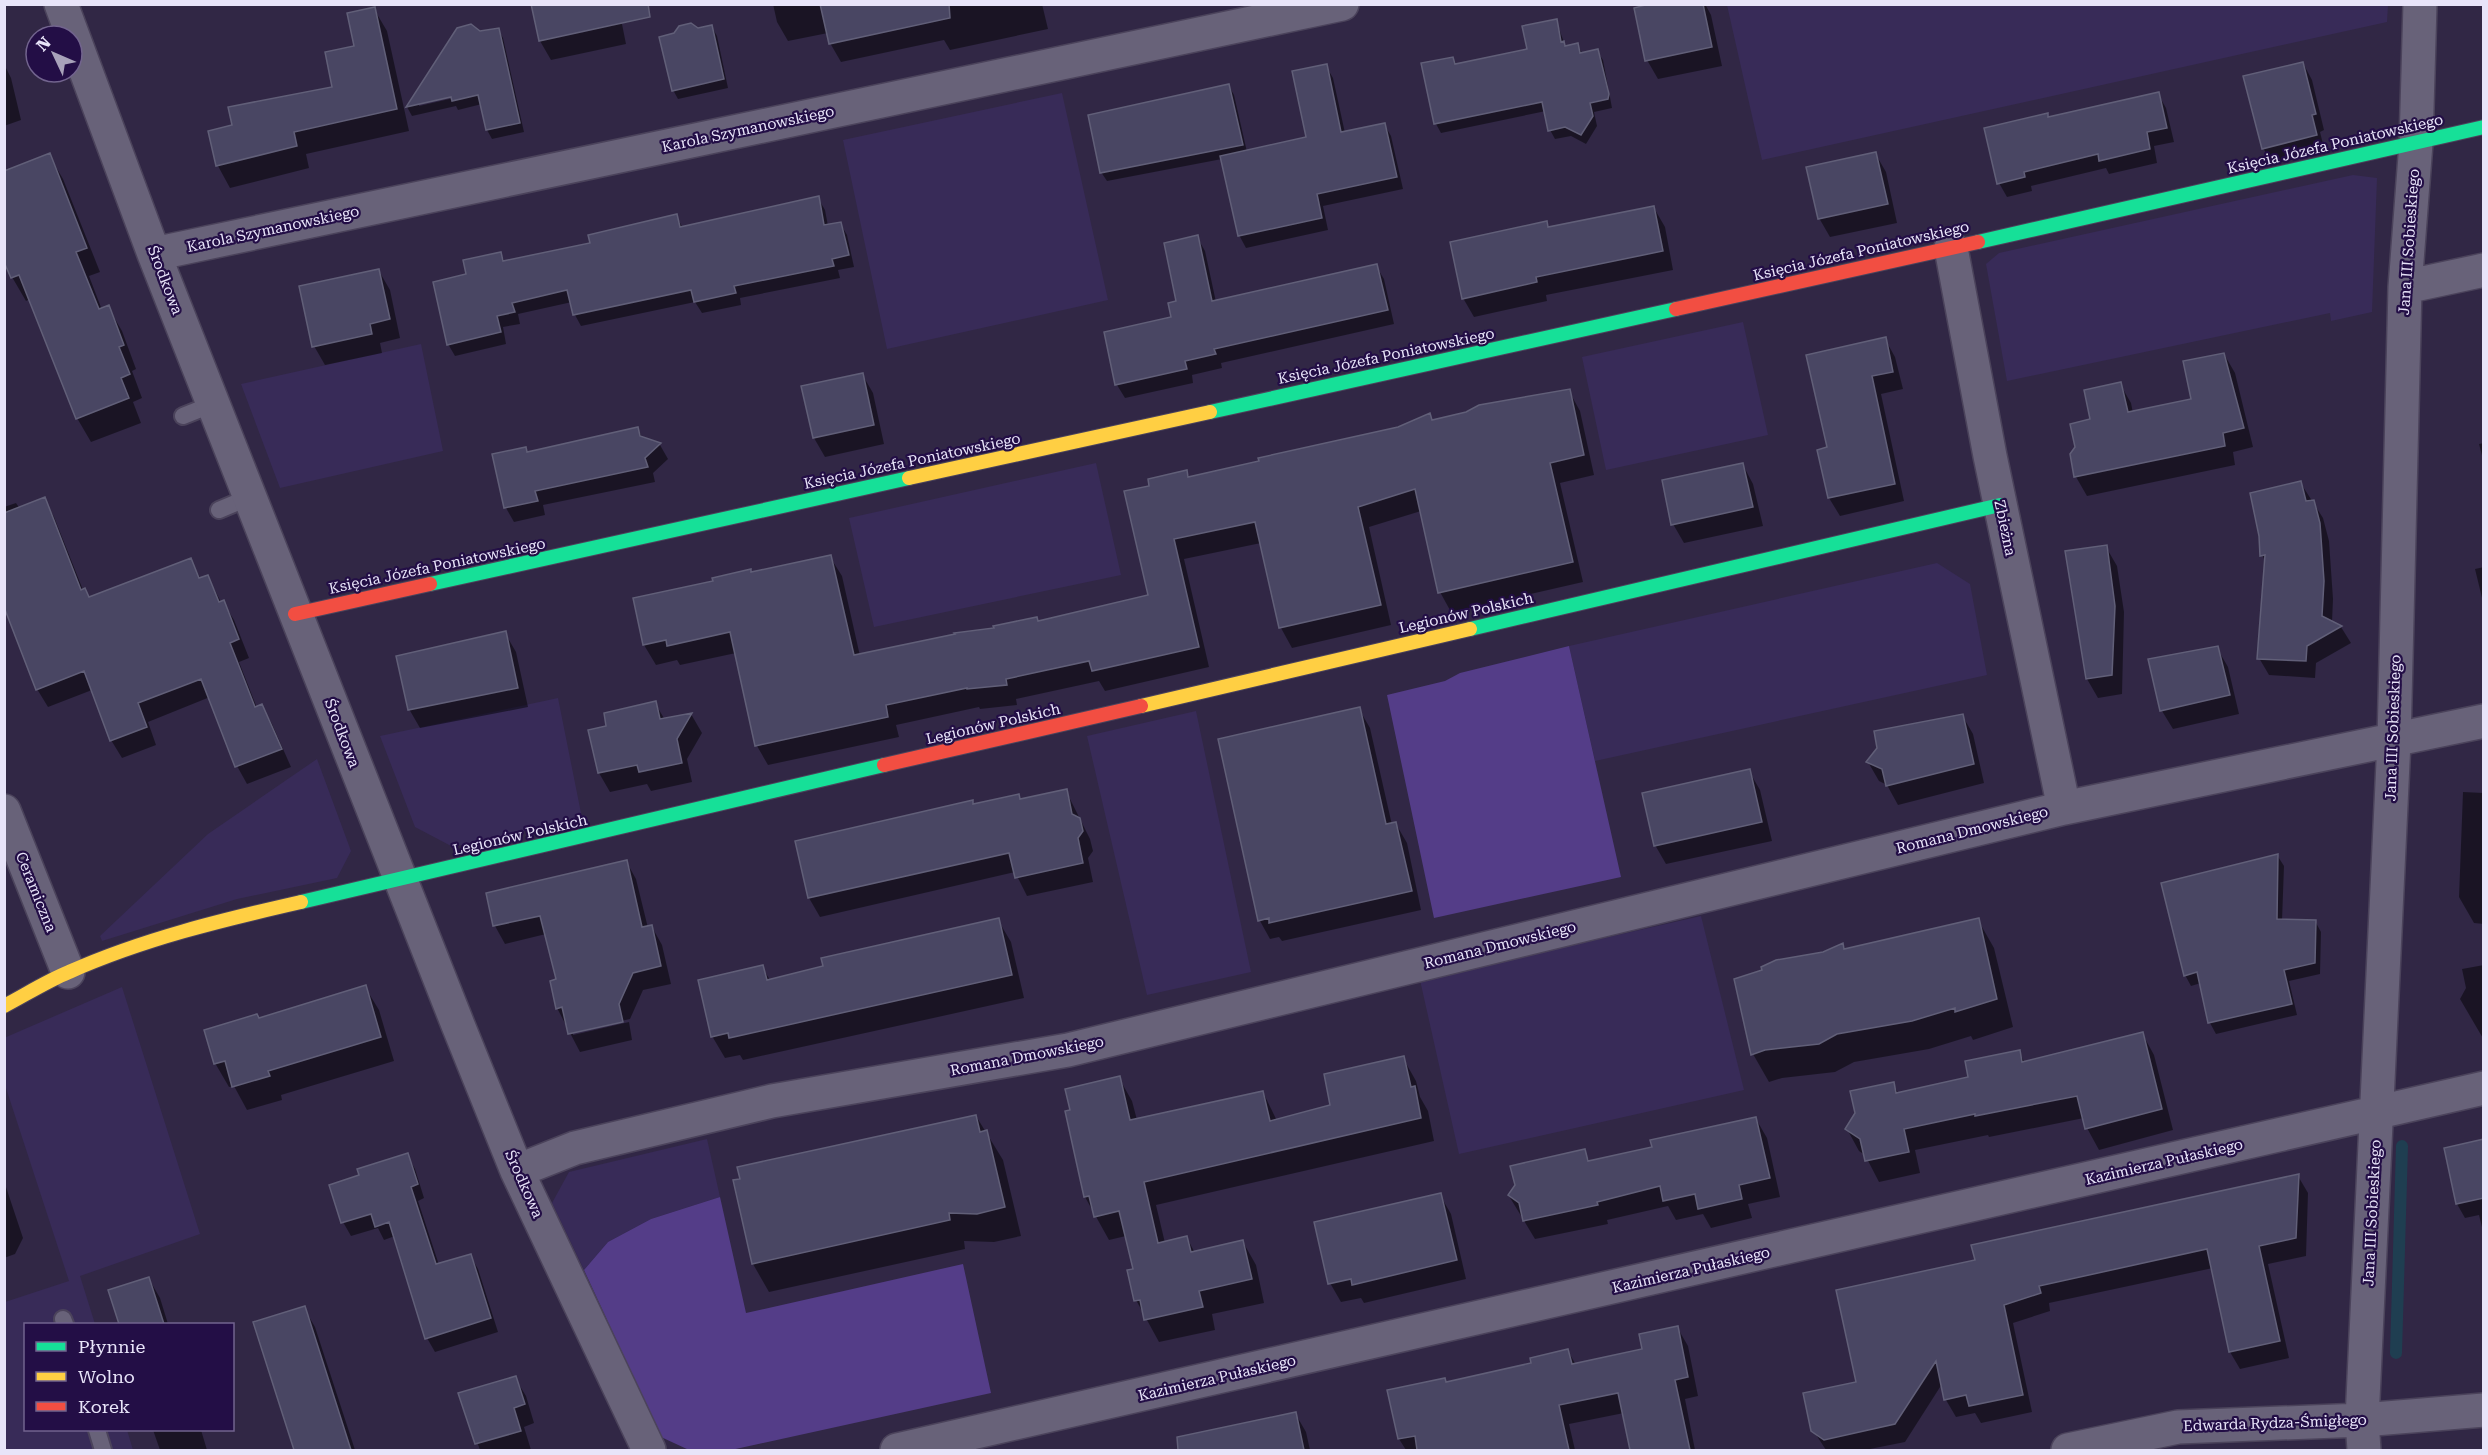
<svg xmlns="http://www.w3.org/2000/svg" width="2488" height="1455" font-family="'Roboto Serif',serif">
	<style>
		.green { fill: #382b58 }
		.forest { fill: #543d88 }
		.shadow { fill: #0007; fill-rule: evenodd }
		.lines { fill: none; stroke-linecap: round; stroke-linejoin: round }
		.stream { stroke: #1f3e51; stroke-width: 12 }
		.building { fill: #494663; stroke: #615f78; stroke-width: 1.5 }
		.lane-casing { stroke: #4b435b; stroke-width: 20 }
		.street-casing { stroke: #4b435b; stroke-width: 36 }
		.fast-casing { stroke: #4b435b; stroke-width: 16 }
		.slow-casing { stroke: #4b435b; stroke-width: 16 }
		.jam-casing { stroke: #4b435b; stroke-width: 16 }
		.lane { stroke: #686279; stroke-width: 16 }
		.street { stroke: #686279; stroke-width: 33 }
		.fast { stroke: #16e098; stroke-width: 14 }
		.slow { stroke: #ffcf43; stroke-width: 14 }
		.jam { stroke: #f24e42; stroke-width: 14 }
		.labels { text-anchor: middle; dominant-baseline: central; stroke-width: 4.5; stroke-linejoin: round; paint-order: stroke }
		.street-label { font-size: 15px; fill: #e8e4f9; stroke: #230e46 }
	</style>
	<rect width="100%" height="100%" fill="#312745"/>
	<path class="green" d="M1727,5V4L2388,5L2387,22L1762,160Z
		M1062,93L1108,300L887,349L843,140Z
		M2353,175L2377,178L2372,312L2331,321L2330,313L2007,381L1986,264L1999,253Z
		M1743,322L1768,435L1606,470L1582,357Z
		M421,344L443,451L280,488L241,384Z
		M1096,463L1121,575L874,627L849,518Z
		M1937,563L1970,584L1987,675L1595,761L1569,646Z
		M558,698L582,818L453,847L415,827L380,736Z
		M1196,711L1251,972L1147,995L1087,736Z
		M317,759L351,851L337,878L237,899L102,941L100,936L208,834Z
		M1701,916L1744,1090L1459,1154L1420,980Z
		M122,987L200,1234L80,1276L95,1324H26V1430H127L133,1450H5V1302L69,1281L5,1085L4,1038Z
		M707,1139L720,1197L651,1219L608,1242L584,1270L552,1203L569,1172Z"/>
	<path class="forest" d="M1569,646L1621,877L1434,918L1387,695L1445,681L1460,673Z
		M720,1197L746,1313L963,1264L991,1393L731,1450H689L661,1437L584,1270L608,1242L651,1219Z"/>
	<path class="shadow" d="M532,4H618L626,44L551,60L540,41Z
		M773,4H1042L1048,29L950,50L944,40L841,62L830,43L828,33L788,41L777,22Z
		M1658,4H1705L1711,15L1722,66L1658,79L1647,60Z
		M374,9L387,31L409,131L306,154L309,168L230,188L218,166L334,88Z
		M1556,20L1566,48L1577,45L1583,54L1597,51L1603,60L1612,108L1594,112L1597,126L1586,144L1571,136L1555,139L1550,130L1546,111L1441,133L1436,124L1423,64L1453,58L1457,65L1529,50Z
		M712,27L717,36L728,88L678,99L673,90L698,30Z
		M458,29L480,33L498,29L503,38L524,132L492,139L487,130L482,104L458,110L456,106L412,116L407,107ZM458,94V97L419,106V103Z
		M2303,63L2312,80L2324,130L2320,132L2325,152L2273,164L2263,148Z
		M4,64L11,78L21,120L4,126Z
		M1326,66L1333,78L1345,133L1384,124L1391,136L1403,189L1323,206L1328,230L1246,248L1239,235L1222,159L1107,181L1101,172L1229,86L1234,95L1247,152L1308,138Z
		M2158,94L2166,108L2174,142L2154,146L2157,163L2109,174L2106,168L2031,186L2032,191L2007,197L1999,183L2049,118Z
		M1875,153L1886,172L1897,223L1830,237L1819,218Z
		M49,155L63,179L100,272L89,276L102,310L108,307L122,331L136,369L132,371L142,398L133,402L141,423L91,442L77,418L30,299L26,301L12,277Z
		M818,198L825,210L828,226L840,223L847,235L854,267L838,270L840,278L740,298L741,305L702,313L695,302L581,326L575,315L572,302L518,314L520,324L503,327L506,344L455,356L448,344L468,275L501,254L505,262L591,244L676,216L683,228Z
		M1654,208L1665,227L1673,270L1546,295L1547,301L1474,317L1463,298L1546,223L1549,228Z
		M1197,237L1205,251L1216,302L1376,266L1384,279L1394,324L1221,363L1222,368L1192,375L1193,383L1125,398L1117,385L1106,333L1173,318Z
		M379,271L390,290L400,338L380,343L382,353L325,365L314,346Z
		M1885,339L1895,357L1903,389L1881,394L1904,501L1840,516L1829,498V448Z
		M2224,354L2235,373L2253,447L2233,452L2235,465L2087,496L2076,477L2092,421L2120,384L2131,403L2133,413L2193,400Z
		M862,374L873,393L884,444L825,457L814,438L803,387Z
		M1569,391L1580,411L1594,475L1560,483L1583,582L1451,612L1440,592L1421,511L1369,527L1391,625L1292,648L1281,628L1261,543L1184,559L1209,667L1105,691L1099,681L1016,699L1017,705L980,709L979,707L896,725L899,737L768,765L757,746L736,653L680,665L677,660L656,665L644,645L634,600L830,557L842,576L860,656L1038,622L1149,596L1151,487L1186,472L1190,478L1398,428L1430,415L1433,421Z
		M638,429L643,439L660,445L668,459L653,473L655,482L543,505L545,515L514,522L506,508L494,455L528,454Z
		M2484,443V463L2479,444Z
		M1743,465L1753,484L1763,526L1684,543L1673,524Z
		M2300,482L2323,518L2329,541L2333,599L2332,622L2341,627L2351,643L2316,663L2315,678L2269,675L2259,658L2266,562L2262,555Z
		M44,499L54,517L83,590L89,599L190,560L201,579L208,577L221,602H223L234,620L249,658L239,662L257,708L262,706L272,724L291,767L247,784L237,766L210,697L148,722L156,745L122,758L111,740L92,690L48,707L37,689L4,603V507L16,503L20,509Z
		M2106,547L2117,566L2124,612L2122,694L2098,698L2087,679Z
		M2484,567V606L2475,569Z
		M505,633L516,652L528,707L420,728L409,709Z
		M2217,648L2228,667L2239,714L2173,729L2162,711Z
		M655,703L665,720L691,714L702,733L687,759L692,782L651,791L647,784L610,792L599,773L608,727Z
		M1359,709L1370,728L1392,825L1396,824L1407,843L1421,910L1282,941L1279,937L1270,939L1260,921Z
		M1962,715L1973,734L1984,783L1898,805L1887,785L1879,781L1868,762Z
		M1749,771L1760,790L1772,841L1666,864L1655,845Z
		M1066,791L1090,839L1093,851L1088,858L1093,882L1027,896L1015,872L820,917L809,898L797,842L972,802L974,805L1021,800Z
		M2463,792L2484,793V924L2474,923L2459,897Z
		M2277,855L2284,866L2282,921H2315L2321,932L2320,974L2289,981L2297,1015L2216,1034L2210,1023L2201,983L2191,986L2185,975Z
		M626,861L636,879L648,928L652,927L662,945L671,984L643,990L630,1019L573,1032V1035L629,1022L632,1040L580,1052L557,1008L558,981L546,934L505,944L495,926L488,894Z
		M998,920L1011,942L1024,998L743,1060L740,1055L725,1058L712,1036L762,967L770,980Z
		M1978,920L1994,948L2013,1027L1973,1040L1971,1036L1929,1049L1854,1062L1835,1072L1782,1078L1769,1082L1753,1054L1823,953L1842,945L1846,950Z
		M2484,965V1040L2460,999L2466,988L2462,969Z
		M365,987L379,1010L394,1061L281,1095L282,1100L247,1110L234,1086L229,1087L215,1063L259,1020Z
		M2142,1033L2154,1055L2173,1130L2099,1150L2087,1128L2084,1118L1989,1137L1988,1135L1915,1150L1920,1173L1879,1182L1865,1155L1859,1151L1847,1129L1893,1084L1899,1094L1970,1079L2019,1052L2025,1063Z
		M1403,1058L1416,1081L1420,1097L1428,1111L1434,1141L1156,1205L1165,1243L1187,1238L1195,1253L1243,1242L1256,1265L1264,1303L1212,1314L1215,1330L1159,1342L1136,1300L1134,1271L1126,1236L1109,1240L1085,1197L1119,1078L1132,1101L1137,1120L1263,1092L1277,1121L1332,1106Z
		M976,1116L1003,1160L1021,1236L994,1242L964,1241L965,1249L769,1292L753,1264Z
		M1756,1119L1767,1138L1780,1197L1748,1204L1752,1218L1711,1228L1703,1214L1676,1220L1668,1206L1607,1220L1608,1224L1535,1239L1509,1196L1584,1151L1590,1162L1654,1148Z
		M2484,1141V1235L2479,1215L2465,1218L2457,1204L2445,1149Z
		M407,1155L415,1169L424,1198L418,1201L439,1265L470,1255L478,1269L498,1332L435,1352L427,1338L395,1236L384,1240L378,1228L351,1236L343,1222L361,1176Z
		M2298,1176L2308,1193L2306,1256L2268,1264L2289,1358L2240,1369L2230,1352L2213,1268L2049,1303L2050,1311L2013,1323L2032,1412L1981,1423L1975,1413L1956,1417L1946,1400L1942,1384L1905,1442L1865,1450H1826L1813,1430L1977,1262Z
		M4,1181L23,1238L15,1254L4,1258Z
		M1440,1195L1451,1214L1466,1279L1364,1303L1361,1298L1341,1302L1330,1283Z
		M149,1279L160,1298L168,1324H120L110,1291Z
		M304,1308L315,1327L355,1450H296L255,1323Z
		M1677,1327L1688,1346L1698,1396L1685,1399L1695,1450H1631L1624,1413L1569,1424L1575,1450H1476L1475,1444L1445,1450H1406L1399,1439L1389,1391L1445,1379L1447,1383L1533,1364L1568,1351L1576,1365L1644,1350Z
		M515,1378L526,1396L534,1423L524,1427L531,1450H480L460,1394Z
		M1295,1413L1306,1432L1310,1450H1193L1190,1436Z
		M153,1430H201L207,1450H160Z"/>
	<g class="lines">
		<path class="stream" d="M2396,1353L2402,1146"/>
	</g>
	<path class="building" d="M531,4H648L650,17L539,41Z
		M820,4H949L950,18L829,44Z
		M1649,4H1703L1712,47L1645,61L1634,8Z
		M375,7L397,109L294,132L297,146L216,166L208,131L232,125L228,107L332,87L325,52L354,46L347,13Z
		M1557,19L1561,42L1564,41L1565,46L1578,43L1580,53L1598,49L1609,94L1608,99L1590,103L1593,116L1581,135L1565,127L1548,131L1542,102L1434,124L1421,63L1453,57L1455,64L1527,49L1522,26Z
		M691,23L698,28L712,25L724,79L672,91L659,37L674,33L679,26Z
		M471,24L480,31L499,28L520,123L486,130L478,95L452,101L451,97L406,107L457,28Z
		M2303,62L2316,114L2312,115L2317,135L2262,149L2243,76Z
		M1327,64L1341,132L1385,123L1397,177L1317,194L1322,218L1238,236L1220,156L1306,137L1292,71Z
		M1229,84L1243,145L1100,173L1088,115Z
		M2159,92L2167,128L2147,132L2150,149L2099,161L2098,154L2024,172L2025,177L1997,184L1984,128L2048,113V117Z
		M1876,152L1888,204L1818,219L1806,167Z
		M50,153L87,248L76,252L99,309L109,305L124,345L119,347L130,374L121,378L129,398L76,419L19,275L11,278L4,262V171Z
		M819,196L824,225L841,222L849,255L832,259L834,266L734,286L736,293L694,302L691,290L573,315L567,290L512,303L515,312L497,316L501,332L447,345L433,282L466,274L463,260L501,252L503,261L590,243L588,235L677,214L680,227Z
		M1654,206L1663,251L1536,277L1537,282L1462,299L1450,242L1547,221L1548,227Z
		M1198,235L1212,301L1377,264L1388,310L1214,349L1216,354L1185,361L1187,369L1115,385L1104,332L1171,317L1168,303L1176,301L1164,243Z
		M379,269L390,319L370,324L372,334L312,347L299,286Z
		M1886,337L1893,372L1872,376L1895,484L1828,498L1817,450L1827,447L1806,355Z
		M2224,353L2244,428L2223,433L2225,446L2074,477L2070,454L2075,447L2070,424L2090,419L2084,390L2121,382L2128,412L2191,399L2183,361Z
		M863,373L874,425L813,438L801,386Z
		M1570,389L1584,455L1550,463L1573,562L1438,593L1415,489L1358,507L1381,605L1279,628L1255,522L1174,539L1199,647L1092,671L1089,661L1006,679L1007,685L967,689V688L886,705L888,717L755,746L730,632L667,646L666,640L643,645L633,598L713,581L712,578L751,569V572L831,555L854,655L955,634L954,633L994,628L993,626L1037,617L1038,621L1148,595L1124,491L1149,486L1148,479L1187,470L1188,477L1259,461L1258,458L1398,427L1430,413L1432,420L1466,412L1479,405Z
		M638,427L640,436L661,443L645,458L648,467L535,491L538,501L504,508L492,454L526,447L527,452Z
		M1743,463L1753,507L1671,525L1662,480Z
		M2301,481L2306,501L2314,500L2320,523L2324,581L2322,616L2342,626L2307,646L2306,661L2257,659L2265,555L2260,556L2259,536L2250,493Z
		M45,497L81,590L85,588L89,597L191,558L199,578L208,575L219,602L224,600L239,639L230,643L255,707L262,704L282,749L235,767L201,679L138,703L147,727L110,741L84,671L36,690L4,607V513Z
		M2107,545L2115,606L2112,675L2086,679L2065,551Z
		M506,631L518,688L408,710L396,656Z
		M2218,646L2230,695L2160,711L2148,659Z
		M656,701L660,719L692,713L677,739L682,763L639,772L637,765L598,773L588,730L606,726L604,713Z
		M1360,707L1386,824L1396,822L1412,891L1269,923V918L1258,921L1218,739Z
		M1963,714L1974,764L1886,786L1882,769L1866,762L1877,748L1874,731Z
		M1750,769L1762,822L1654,846L1642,793Z
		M1067,789L1072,814L1080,818L1083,831L1078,838L1083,863L1015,878L1009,853L808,898L795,841L973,800V804L1019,794L1020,799Z
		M2278,854L2277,919L2316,920L2315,963L2284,970L2292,1004L2208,1023L2197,972L2184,976L2161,883Z
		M627,860L642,927L652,925L661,966L633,973L619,1004L623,1022L568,1034L562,1007L556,1009L550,981L556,979L540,916L493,926L486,893Z
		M999,918L1012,975L729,1038L728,1033L711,1037L698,980L763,965L767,980L823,966L821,958Z
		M1979,918L1997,999L1955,1012V1008L1912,1021L1837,1034L1819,1044L1765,1050L1751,1055L1734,979L1762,970L1761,967L1776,960L1823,952L1843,943L1844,949Z
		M366,985L381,1037L268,1071L270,1076L232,1087L225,1061L214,1064L204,1030L257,1014L259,1018Z
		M2143,1032L2162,1109L2085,1129L2077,1096L1975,1116V1114L1904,1129L1909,1152L1865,1161L1860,1139L1845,1129L1855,1113L1850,1091L1894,1082L1896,1093L1968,1077L1965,1061L2020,1050L2022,1062Z
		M1404,1056L1411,1087L1415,1086L1421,1118L1144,1182L1158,1243L1187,1236L1191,1252L1243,1240L1252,1279L1199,1291L1203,1307L1144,1320L1140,1300L1134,1301L1127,1270L1133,1269L1119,1211L1094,1217L1089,1196L1084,1197L1065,1111L1070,1110L1065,1089L1120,1076L1130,1120L1263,1091L1270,1121L1330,1105L1324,1074Z
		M976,1115L980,1132L987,1130L1005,1207L977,1214L949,1213L950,1220L752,1264L733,1180L740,1179L737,1167Z
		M1756,1117L1770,1178L1739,1185L1742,1199L1698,1209L1695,1194L1663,1201L1660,1186L1597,1202L1598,1205L1523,1221L1519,1203L1508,1195L1515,1185L1510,1166L1585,1149L1588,1161L1652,1147L1650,1140Z
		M2484,1139V1198L2456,1204L2444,1148Z
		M408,1153L418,1184L411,1187L436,1264L471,1254L491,1318L425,1339L389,1222L375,1227L371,1214L341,1223L329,1185L359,1175L357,1169Z
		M2299,1174L2296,1238L2259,1246L2280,1341L2229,1352L2207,1249L2039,1286L2041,1293L2004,1305L2023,1395L1969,1406L1966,1395L1944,1400L1936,1361L1895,1424L1824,1440L1811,1431L1803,1393L1856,1382L1836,1290L1975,1260L1971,1245Z
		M1441,1193L1457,1260L1352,1285L1351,1279L1328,1284L1314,1222Z
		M149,1277L164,1324H119L108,1290Z
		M305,1306L329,1381L351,1450H294L269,1372L253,1322Z
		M1678,1326L1688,1377L1675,1380L1690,1450H1630L1618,1393L1559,1405L1569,1450H1417L1415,1436L1398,1439L1387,1390L1445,1378L1446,1382L1531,1363L1530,1358L1568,1349L1572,1364L1642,1349L1639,1334Z
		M516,1376L525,1404L514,1408L521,1431L475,1444L458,1393Z
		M1296,1412L1304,1450H1178L1177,1437Z"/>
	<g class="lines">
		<defs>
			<path id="lane" d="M183,416L213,404
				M219,510L250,497
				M63,1319L65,1324
				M97,1430L103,1450"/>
			<path id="street" d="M61,4L154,254L458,1025L517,1171L649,1450
				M1951,248L1990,456L2064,808
				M154,254L1342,4
				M2405,287L2484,270
				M4,811L68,972
				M517,1171L575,1148L772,1101L1068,1050L2064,808L2484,721
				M897,1450L2484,1088
				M2068,1450L2178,1427L2362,1420L2484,1410
				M2364,1450L2362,1420L2394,741L2405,287L2416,143L2420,4"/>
			<path id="fast" d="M1978,242L2484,127
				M1210,412L1676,309
				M430,584L909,478
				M1470,629L2000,505
				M301,902L884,765"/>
			<path id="slow" d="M909,478L1210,412
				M1141,706L1470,629
				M4,1006C25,995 47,981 69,972C143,939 222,920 301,902"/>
			<path id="jam" d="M1676,309L1978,242
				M295,614L430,584
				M884,765L1141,706"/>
		</defs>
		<use href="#lane" class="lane-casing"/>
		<use href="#street" class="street-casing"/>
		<use href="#fast" class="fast-casing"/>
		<use href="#slow" class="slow-casing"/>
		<use href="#jam" class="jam-casing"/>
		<use href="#lane" class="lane"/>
		<use href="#street" class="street"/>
		<use href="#fast" class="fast"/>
		<use href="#slow" class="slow"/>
		<use href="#jam" class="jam"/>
	</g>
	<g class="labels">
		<g class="street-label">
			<text transform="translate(748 129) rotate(-12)">Karola Szymanowskiego</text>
			<text transform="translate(2335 144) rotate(-13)">Księcia Józefa Poniatowskiego</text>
			<text transform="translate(273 229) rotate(-12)">Karola Szymanowskiego</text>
			<text transform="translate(2409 242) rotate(-86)">Jana III Sobieskiego</text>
			<text transform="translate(1861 251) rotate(-13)">Księcia Józefa Poniatowskiego</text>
			<text transform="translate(165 280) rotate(69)">Środkowa</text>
			<text transform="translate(1386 356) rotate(-12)">Księcia Józefa Poniatowskiego</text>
			<text transform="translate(912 461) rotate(-12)">Księcia Józefa Poniatowskiego</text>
			<text transform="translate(2005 528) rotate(78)">Zbieżna</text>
			<text transform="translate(437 566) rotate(-12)">Księcia Józefa Poniatowskiego</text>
			<text transform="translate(1466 613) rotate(-13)">Legionów Polskich</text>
			<text transform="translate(993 724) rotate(-13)">Legionów Polskich</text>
			<text transform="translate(2393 728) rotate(-88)">Jana III Sobieskiego</text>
			<text transform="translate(342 733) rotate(69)">Środkowa</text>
			<text transform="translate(1972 830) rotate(-14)">Romana Dmowskiego</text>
			<text transform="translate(520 835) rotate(-13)">Legionów Polskich</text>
			<text transform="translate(36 892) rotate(68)">Ceramiczna</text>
			<text transform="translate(1500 945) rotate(-14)">Romana Dmowskiego</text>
			<text transform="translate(1027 1056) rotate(-11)">Romana Dmowskiego</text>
			<text transform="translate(2164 1162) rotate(-13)">Kazimierza Pułaskiego</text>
			<text transform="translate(524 1184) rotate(66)">Środkowa</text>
			<text transform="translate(2372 1213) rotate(-87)">Jana III Sobieskiego</text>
			<text transform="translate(1691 1270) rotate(-13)">Kazimierza Pułaskiego</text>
			<text transform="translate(1217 1378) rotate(-13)">Kazimierza Pułaskiego</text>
			<text transform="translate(2275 1423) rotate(-2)">Edwarda Rydza-Śmigłego</text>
		</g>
	</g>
	<rect width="2488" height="1455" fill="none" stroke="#e8e4f9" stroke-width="12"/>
	<rect x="24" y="1323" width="210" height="108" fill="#230e46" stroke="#72648e" stroke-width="1.5"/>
	<rect x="36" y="1342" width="30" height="9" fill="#16e098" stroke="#72648e" stroke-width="1.5"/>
	<text x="78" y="1353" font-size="18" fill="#e8e4f9">Płynnie</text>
	<rect x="36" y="1372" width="30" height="9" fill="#ffcf43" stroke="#72648e" stroke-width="1.5"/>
	<text x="78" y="1383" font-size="18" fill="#e8e4f9">Wolno</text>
	<rect x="36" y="1402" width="30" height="9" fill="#f24e42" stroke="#72648e" stroke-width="1.5"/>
	<text x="78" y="1413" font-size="18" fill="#e8e4f9">Korek</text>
	<g transform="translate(54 54) rotate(314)"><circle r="28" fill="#230e46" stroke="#72648e" stroke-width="1.5"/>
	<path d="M0-4.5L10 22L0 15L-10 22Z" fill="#a8a2ba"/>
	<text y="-9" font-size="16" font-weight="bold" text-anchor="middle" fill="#e8e4f9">N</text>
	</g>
</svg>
